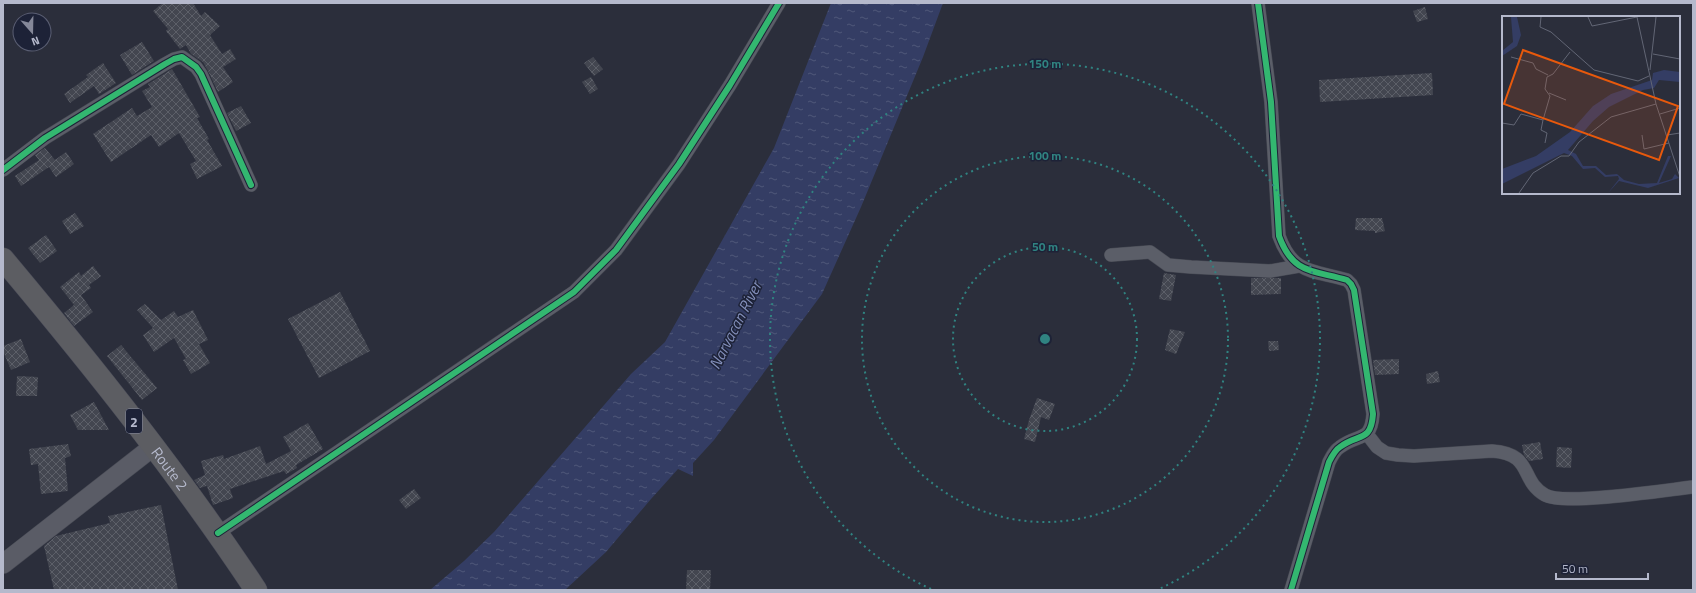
<svg xmlns="http://www.w3.org/2000/svg" width="1696" height="593" font-family="'Titillium Web',sans-serif">
	<style>
		.water { fill: url(#water-ripples) }
		.building { fill: url(#building-cross-hatch) }
		.lines { fill: none; stroke-linecap: round; stroke-linejoin: round }
		.street-casing { stroke: #474a54; stroke-width: 14 }
		.secondary-casing { stroke: #474a54; stroke-width: 20 }
		.highway-casing { stroke: #484a57; stroke-width: 23 }
		.street { stroke: #5b5e68; stroke-width: 13 }
		.secondary { stroke: #5a5c66; stroke-width: 19 }
		.highway { stroke: #5c5d62; stroke-width: 22 }
		.cycleway-casing { stroke: #1d2237; stroke-width: 8 }
		.cycleway { stroke: #33b770; stroke-width: 6 }
		.ring { fill: none; stroke: #308381; stroke-width: 2; stroke-dasharray: 2 4 }
		.labels { text-anchor: middle; dominant-baseline: central; stroke-width: 3; stroke-linejoin: round; paint-order: stroke }
		.shield { fill: #1d2237; stroke: #878c9f; stroke-width: 1 }
		.shield-label { font-size: 14px; font-weight: bold; fill: #b5b9cc }
		.street-label { font-size: 15px; fill: #b5b9cc; stroke: #1d2237 }
		.water-label { font-size: 16px; font-style: italic; fill: #828eb9; stroke: #1d2237 }
		.inset-road { fill: none; stroke: #626675; stroke-width: 1 }
		.view { fill: #e8590c; fill-opacity: 0.15; stroke: #e8590c; stroke-width: 2 }
		.inset-edge { fill: none; stroke: #b5b9cc; stroke-width: 2 }
		.centre { fill: #308381; stroke: #1d2237; stroke-width: 2 }
		.ring-label { font-size: 12px; text-anchor: middle; font-weight: bold; fill: #308381; stroke: #1d2237; stroke-width: 3; stroke-linejoin: round; paint-order: stroke }
	</style>
	<defs>
		<pattern id="water-ripples" width="26" height="14" patternUnits="userSpaceOnUse"><rect width="26" height="14" fill="#343d64"/><path d="M2 4q2-2 4 0t4 0M15 11q2-2 4 0t4 0" fill="none" stroke="#4f5779"/></pattern>
		<pattern id="building-cross-hatch" width="8" height="8" patternUnits="userSpaceOnUse"><rect width="8" height="8" fill="#434650"/><path d="M0 0l8 8M0 8l8-8" fill="none" stroke="#5c5f68"/></pattern>
	</defs>
	<rect width="100%" height="100%" fill="#2b2e3b"/>
	<path class="water" d="M831,3H943L923,57L861,207L822,294L714,440L693,463V476L678,469L651,499L606,552L565,590H430L464,561L494,532L631,374L665,342L774,148Z"/>
	<path class="building" d="M163,3H193L201,16L205,12L220,26L210,35L222,54L230,49L236,59L223,67L233,82L218,92L208,71L203,62L191,54L186,45L180,49L166,31L168,29L153,11Z
		M1425,7L1428,19L1417,22L1413,11Z
		M142,42L154,61L132,75L120,55Z
		M593,57L603,69L594,76L584,63Z
		M103,63L116,83L99,94L94,86L70,103L64,94L88,77L86,75Z
		M172,69L200,117L197,118L209,139L207,140L222,166L197,179L190,164L196,161L179,133L159,147L151,135L111,162L93,134L132,108L137,116L152,107L142,91L150,87L148,84Z
		M1432,73L1433,95L1320,102L1319,80Z
		M591,77L598,89L590,94L582,82Z
		M241,106L251,123L236,131L227,113Z
		M45,148L55,160L66,152L74,164L56,177L49,167L21,186L15,176L39,160L35,155Z
		M75,213L84,226L70,234L62,221Z
		M1356,218H1382L1385,231L1375,233V231L1355,230Z
		M46,235L57,251L40,263L28,248Z
		M93,266L101,276L89,285L91,288L81,295L93,312L74,326L64,313L74,305L60,287L79,272L81,276Z
		M1164,273L1176,275L1171,301L1159,299Z
		M1251,278H1281V294L1251,295Z
		M340,292L370,351L319,378L288,319Z
		M145,304L161,320L174,311L178,317L193,310L208,340L199,344L210,363L191,374L183,360L186,359L174,338L154,352L143,335L153,328L137,310Z
		M1170,329L1185,332L1176,354L1165,350Z
		M21,339L30,362L11,370L3,351V346Z
		M1268,341H1278L1279,350L1269,351Z
		M121,345L157,388L142,400L107,356Z
		M1399,359V374L1375,375L1373,360Z
		M1438,371L1440,382L1427,384L1426,374Z
		M17,376L38,377L37,396H16Z
		M1037,398L1055,404L1049,420L1041,417L1035,442L1024,439L1029,420Z
		M94,402L109,430H78L70,415Z
		M308,423L323,449L296,465L297,468L286,474L284,471L230,489L233,498L213,505L207,486L200,488L194,480L205,475L201,461L223,455L224,459L260,446L266,464L291,451L283,437Z
		M1540,442L1543,459L1529,461L1524,455L1522,445Z
		M68,444L71,456L65,458L68,491L41,494L38,464L31,465L29,449Z
		M1557,447L1572,448L1571,468L1556,467Z
		M414,489L421,498L406,509L399,500Z
		M161,505L178,590H54L44,546L56,536L110,523L108,516Z
		M687,570H711L710,590H686Z"/>
	<g class="lines">
		<defs>
			<path id="street" d="M1258,3L1271,102L1279,236C1293,275 1314,270 1347,280L1351,284L1354,290L1373,414C1371,443 1358,433 1340,447C1335,450 1332,456 1329,462L1291,590
				M3,170L45,138L165,64L174,59L182,57L196,67L201,74L251,185
				M1111,255L1150,252L1168,265L1191,267L1270,271L1299,266
				M1367,434L1377,447L1386,453L1398,455L1414,456L1492,451C1534,454 1519,480 1545,495C1564,506 1666,490 1693,487
				M218,533L574,292L616,250L679,164L730,85L779,3"/>
			<path id="secondary" d="M3,564L154,446"/>
			<g id="highway">
				<path id="s1" d="M3,259C92,365 179,474 256,590"/>
			</g>
		</defs>
		<use href="#street" class="street-casing"/>
		<use href="#secondary" class="secondary-casing"/>
		<use href="#highway" class="highway-casing"/>
		<use href="#street" class="street"/>
		<use href="#secondary" class="secondary"/>
		<use href="#highway" class="highway"/>
		<defs>
			<path id="cycleway" d="M1258,3L1271,102L1279,236C1293,275 1314,270 1347,280L1351,284L1354,290L1373,414C1371,443 1358,433 1340,447C1335,450 1332,456 1329,462L1291,590
				M3,170L45,138L165,64L174,59L182,57L196,67L201,74L251,185
				M218,533L574,292L616,250L679,164L730,85L779,3"/>
		</defs>
		<use href="#cycleway" class="cycleway-casing"/>
		<use href="#cycleway" class="cycleway"/>
	</g>
	<g class="ring">
		<circle cx="1045" cy="339" r="92"/>
		<circle cx="1045" cy="339" r="183"/>
		<path d="M931 589A275 275 0 1 1 1159 589"/>
	</g>
	<g class="labels">
		<rect class="shield" x="126" y="409" width="16" height="24" rx="3"/>
		<g class="shield-label">
			<text x="134" y="421">2</text>
		</g>
		<g class="street-label">
			<text stroke="none"><textPath href="#s1" startOffset="268">Route 2</textPath></text>
		</g>
		<g class="water-label">
			<text transform="translate(735 325) rotate(-63)">Narvacan River</text>
		</g>
	</g>
	<g transform="translate(1502 16)">
		<rect width="178" height="178" fill="#2b2e3b"/>
		<path d="M9,1H15L19,19L15,30L0,40V35L11,26ZM162,54L178,56V66L157,64L152,72L141,74L107,91L91,105L66,134L74,138L81,150H94L104,159L115,158L122,164L137,168L155,167L166,140H169L157,167L170,163L173,158L177,162L146,172L117,165L106,177L117,163L116,160L103,161L93,152L81,153L70,140L62,137L0,168V153L34,140L68,116L91,90L109,78L150,64L151,57Z" fill="#343d64"/>
		<path class="inset-road" d="M39,1L38,11L49,16L92,54L136,65L147,60M86,1L90,10L135,1M135,1L154,88L178,161M151,38L178,43M9,41L31,47L34,53L46,59M148,54L154,1M47,77L64,84M158,98L178,92M41,104L39,114L45,117L43,127M0,107L12,109L19,98L41,104L48,80L43,73L45,61L51,58L68,36M140,119L142,133L167,127M165,119L178,117M17,177L31,157L59,140H67L77,126L109,101L154,88"/>
		<path class="view" d="M21,34L176,90L157,144L2,88Z"/>
		<rect width="178" height="178" class="inset-edge"/>
	</g>
	<circle cx="1045" cy="339" r="6" class="centre"/>
	<g class="ring-label">
		<text x="1045" y="68">150 m</text>
		<text x="1045" y="160">100 m</text>
		<text x="1045" y="251">50 m</text>
	</g>
	<rect width="1696" height="593" fill="none" stroke="#b5b9cc" stroke-width="8"/>
	<g transform="translate(32 32) rotate(160)"><circle r="19" fill="#1d2237" stroke="#5a5e73"/>
	<path d="M0-3L7 15L0 10L-7 15Z" fill="#858899"/>
	<text y="-6" font-size="11" font-weight="bold" text-anchor="middle" fill="#b5b9cc">N</text>
	</g>
	<path d="M1556 573v6h92v-6" fill="none" stroke="#b5b9cc" stroke-width="2"/>
	<text x="1562" y="573" font-size="12" fill="#b5b9cc" stroke="#1d2237" stroke-width="3" paint-order="stroke">50 m</text>
</svg>
